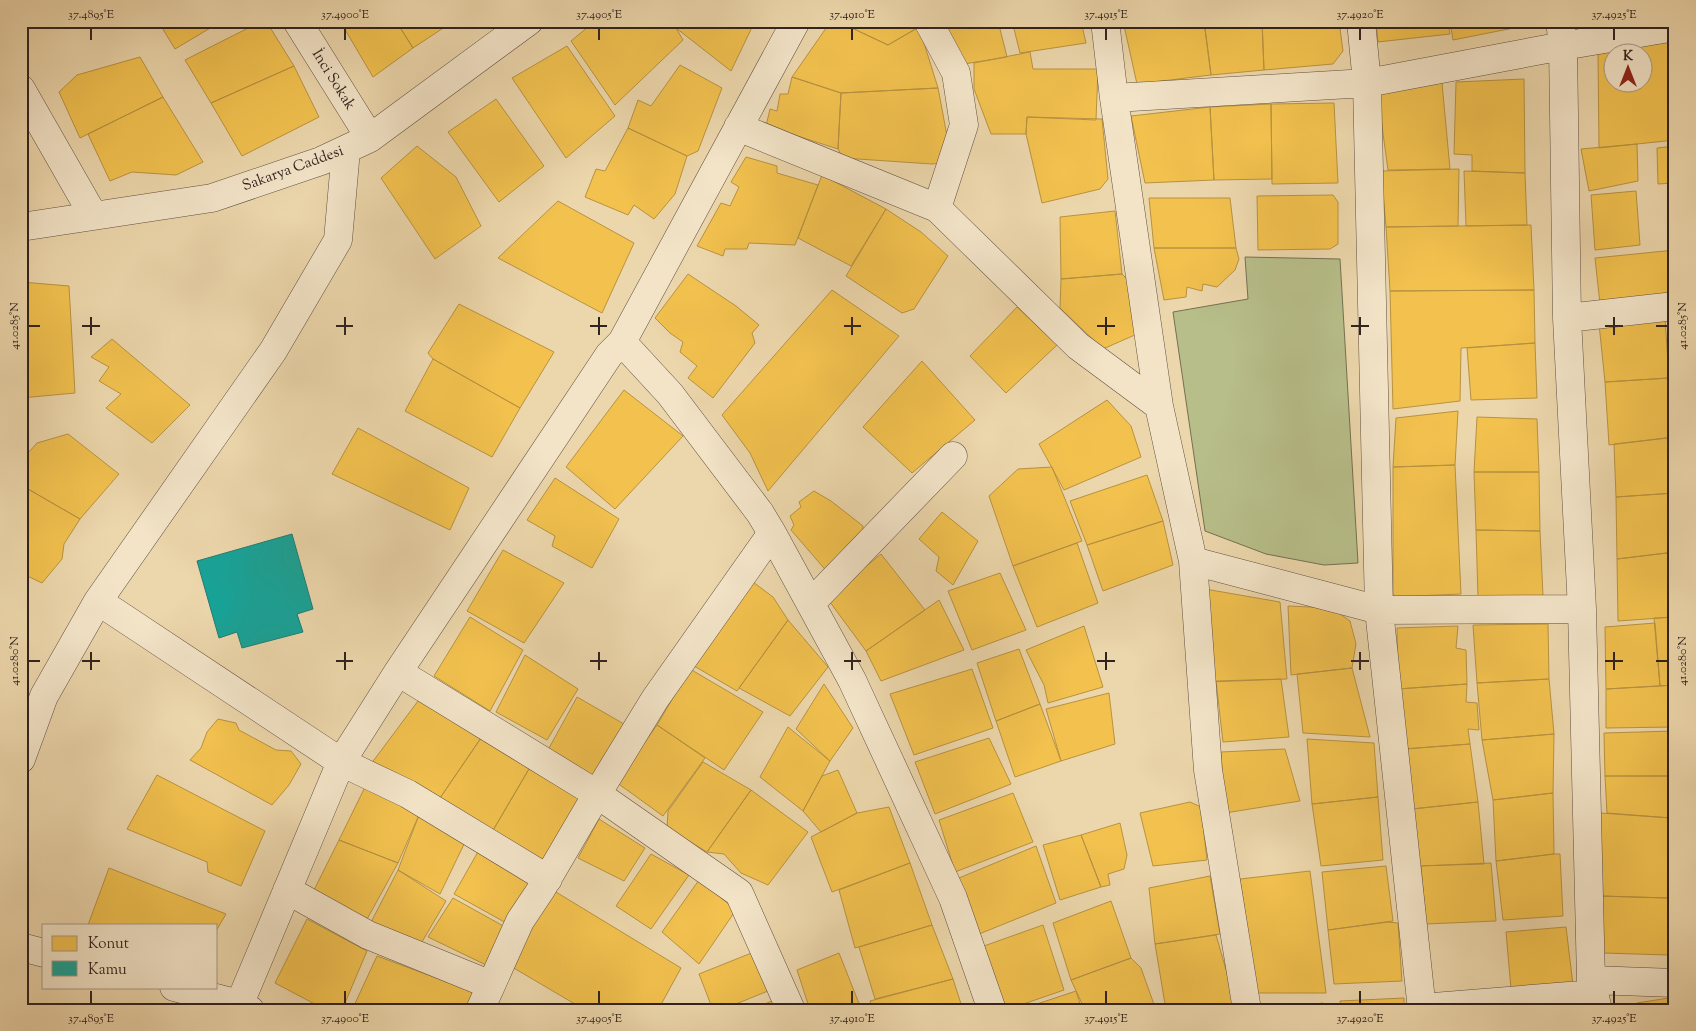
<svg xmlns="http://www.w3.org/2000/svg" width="1696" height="1031" font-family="'Sorts Mill Goudy',serif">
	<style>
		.green { fill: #b7be89; stroke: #747054 }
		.homes { fill: #f2c14e; stroke: #b89240; fill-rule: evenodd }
		.public { fill: #17a398; stroke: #1f7d74 }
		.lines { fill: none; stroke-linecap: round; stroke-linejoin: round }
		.street-casing { stroke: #605042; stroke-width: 29 }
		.street { stroke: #f3e4c8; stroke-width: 28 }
		.ticks { fill: none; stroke: #31231f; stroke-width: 2 }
		.labels { text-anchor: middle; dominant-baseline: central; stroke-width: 5; stroke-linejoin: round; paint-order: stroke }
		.street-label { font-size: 15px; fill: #31231f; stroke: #f3e4c8 }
		.neatline { fill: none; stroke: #31231f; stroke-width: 2 }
		.ticks-label { font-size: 12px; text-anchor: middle; fill: #31231f }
	</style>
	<rect width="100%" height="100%" fill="#ecd6ab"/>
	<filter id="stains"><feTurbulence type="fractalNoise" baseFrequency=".004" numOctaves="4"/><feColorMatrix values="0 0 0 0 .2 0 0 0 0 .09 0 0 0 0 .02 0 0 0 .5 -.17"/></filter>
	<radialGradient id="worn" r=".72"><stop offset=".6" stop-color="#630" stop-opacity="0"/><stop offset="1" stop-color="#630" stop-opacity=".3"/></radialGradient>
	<path class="green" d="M1245,257L1340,259L1358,563L1324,565L1266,554L1205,531L1173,312L1248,299Z"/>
	<path class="homes" d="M158,21H222L175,49Z
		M262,21H266L294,66L211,103L185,60Z
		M340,21H396L413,48L373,77Z
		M396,21H454L413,48Z
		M595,21H672L683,40L615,105L571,41Z
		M672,21H683L676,28Z
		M683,21H755L731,71L676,28Z
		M831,21H837L888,45L919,27L938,88L841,93L792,77Z
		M837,21H914L919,27L888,45Z
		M943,21H998L1007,57L964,64Z
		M1012,21H1081L1086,43L1020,53Z
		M1123,21H1204L1211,75L1137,84Z
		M1204,21H1262L1264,70L1211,75Z
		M1262,21H1339L1343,51L1333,64L1264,70Z
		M1376,21H1448L1450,34L1378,42Z
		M1450,21H1533L1534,24L1453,40Z
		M1675,40V140L1599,148L1598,54ZM1614,52H1644V82H1614Z
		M567,46L615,116L566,158L512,78Z
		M1030,52L1033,69H1098L1096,120L1027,117L1026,134H991L974,89V63Z
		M140,57L163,97L80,138L59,92L77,75Z
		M680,65L722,88L698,151L687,156L628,128L638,100L651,106Z
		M294,66L319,117L242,156L211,103Z
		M792,77L841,93L838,149L766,126L770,109L777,111L780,94H788Z
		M1524,79L1525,173L1472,171V155L1454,154L1456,82Z
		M1442,83L1450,169L1388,170L1377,90Z
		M938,88L948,141L944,163L932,164L843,158L838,149L841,93Z
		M163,97L203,162L176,175L132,172L110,181L88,134Z
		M496,99L544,166L499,202L448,132Z
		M1334,103L1338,183L1272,184L1271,104Z
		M1271,104L1272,179L1214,180L1210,107Z
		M1210,107L1214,180L1145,183L1131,116Z
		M1027,117L1102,119L1108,179L1100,189L1042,203L1026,134Z
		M628,128L687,156L675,194L654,219L634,205L628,215L585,197L596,169L605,171Z
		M1637,144L1638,181L1589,191L1581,149Z
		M417,146L456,177L481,226L435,259L381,178Z
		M1675,146V183L1658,184L1657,148Z
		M746,157L777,166V173L818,185L795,245L749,243L747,249H725L723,256L697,246L721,203L730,206L739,187L731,182Z
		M1459,169L1458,226L1386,227L1381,171Z
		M1464,171L1525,173L1527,225L1466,226Z
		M822,175L886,209L851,266L798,238Z
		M21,182L28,197L21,199Z
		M1668,189H1675V242Z
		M1636,191L1640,245L1595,250L1591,195Z
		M1333,195L1338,202V244L1330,249L1258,250L1257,196Z
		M1149,198H1230L1236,248H1154Z
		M558,201L634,243L602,313L498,258Z
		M886,209L921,232L948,256L914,309L902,313L846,276Z
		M1115,211L1122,274L1061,279L1060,217Z
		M1531,225L1534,290L1390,291L1386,227Z
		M1154,248H1236L1239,259L1235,270L1217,287L1203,284L1202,291L1187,287L1186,297L1164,300Z
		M1675,250V299L1600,304L1595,258Z
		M688,274L736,306L759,325L752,333L755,343L713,398L688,378L697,366L680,352L683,342L670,333L655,318Z
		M1122,274L1132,284L1137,334L1103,349L1060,308L1061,279Z
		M21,282L69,286L75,393L21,398Z
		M832,290L899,336L768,491L750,453L722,415Z
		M1534,290L1535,343L1461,348L1460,401L1393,409L1390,291Z
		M459,304L554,352L520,408L433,359L428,353Z
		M1017,307L1057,345L1006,393L970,356Z
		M1665,318L1669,378L1605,382L1599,324Z
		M112,339L190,405L152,443L106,408L121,394L99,381L109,367L91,357Z
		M1535,343L1537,398L1471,400L1467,348Z
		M433,359L520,408L492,457L405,411Z
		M922,361L975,420L912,473L863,427Z
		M1669,378L1670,388L1675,389V437L1609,445L1605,382Z
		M624,390L683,436L615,509L566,467Z
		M1107,400L1131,426L1141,457L1064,490L1039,444Z
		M1458,411L1455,465L1393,467L1396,418Z
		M1477,417L1537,419L1539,472H1474Z
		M358,428L469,488L450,530L332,474Z
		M68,434L119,474L80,519L21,485V461L37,443Z
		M1675,437V493L1616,497L1614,444Z
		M1455,465L1461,594L1393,597V467Z
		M1052,467L1082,541L1013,566L989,496L1018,469Z
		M1474,472H1539L1540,531L1476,530Z
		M1147,475L1163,521L1087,545L1070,501Z
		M555,478L619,519L592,568L552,546L555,536L527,520Z
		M21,485L80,519L64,544L62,559L42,583L21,573Z
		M814,491L831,501L863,526L862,537L829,574L791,530L794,525L790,516L801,507L799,502Z
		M1675,493V552L1617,559L1616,497Z
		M942,512L978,541L953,585L936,571L939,557L919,539Z
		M1163,521L1173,565L1103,591L1087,545Z
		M1476,530L1540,531L1543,596L1478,597Z
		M1077,543L1098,603L1037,627L1013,566Z
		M503,550L564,583L524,643L467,611Z
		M1675,552V617L1618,621L1617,559Z
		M881,554L925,610L866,651L827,598Z
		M1000,573L1026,630L972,650L948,591Z
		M753,582L773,597L788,620L737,691L694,666Z
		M1205,589L1280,602L1287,679L1208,682Z
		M939,600L964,650L881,681L866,651Z
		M1288,606L1332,608L1350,621L1356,644L1352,668L1291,675Z
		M470,617L523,650L490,711L434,676Z
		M1675,617V685L1660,686L1654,618Z
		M788,620L828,667L790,716L739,688Z
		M1655,623L1660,686L1606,689L1605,627Z
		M1548,624L1549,679L1477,683L1473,625Z
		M1084,626L1103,687L1048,703L1044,685L1026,650Z
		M1458,626L1456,648L1466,650L1467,684L1398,689L1397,628Z
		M1019,649L1040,704L996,721L977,663Z
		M525,655L578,689L547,740L496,712Z
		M1352,668L1370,737L1303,733L1297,674Z
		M690,669L763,712L724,770L657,725Z
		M972,669L993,728L914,755L890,694Z
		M1281,679L1289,737L1223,742L1216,681Z
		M1549,679L1554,734L1482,740L1477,683Z
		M824,684L853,728L830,761L796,729Z
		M1467,684L1466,702L1477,703L1479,730L1468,729L1470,744L1404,749L1398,689Z
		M1675,685V727L1606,728V689Z
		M1109,693L1115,744L1061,761L1046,709Z
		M577,697L624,724L592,776L548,750Z
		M418,701L481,738L440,798L371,764Z
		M1040,704L1061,761L1015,777L996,721Z
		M218,719L236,723L239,730L276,750L291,751L301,764L289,785L272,805L190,760L201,748L207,732Z
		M657,725L705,758L663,816L616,782Z
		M788,727L830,761L803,811L760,777Z
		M1675,731V776H1605L1604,733Z
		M1554,734L1553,793L1493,800L1482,740Z
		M481,738L529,769L492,832L440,798Z
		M989,738L1011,784L935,814L915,762Z
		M1307,739L1374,743L1378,797L1312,804Z
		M1470,744L1478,802L1412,809L1404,749Z
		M1285,749L1300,801L1225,813L1221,752Z
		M703,762L751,790L707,852L667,828L668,811Z
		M529,769L580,799L539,868L492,832Z
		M838,770L857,813L821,832L803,811L822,776Z
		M157,775L265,831L241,886L208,872L207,862L127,829Z
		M1605,776H1671V818L1607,813Z
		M1671,776H1675V826L1672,825Z
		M366,785L419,815L398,863L339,840Z
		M751,790L808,832L768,885L741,873L724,854L707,852Z
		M1013,793L1033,842L955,872L939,820Z
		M1553,793L1554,854L1496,861L1493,800Z
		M1378,797L1383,860L1321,866L1312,804Z
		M1190,802L1201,807L1207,860L1153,866L1140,813Z
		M1478,802L1484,864L1415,866L1412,809Z
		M889,807L910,863L832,892L811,837L857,813Z
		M1600,813L1671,818L1668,898L1600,896Z
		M419,815L467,838L440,894L398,870Z
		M599,819L645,848L624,881L578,858Z
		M1120,823L1127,855L1124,869L1108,874L1110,885L1101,887L1081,835Z
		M1671,830H1675V903H1669L1668,898Z
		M1081,835L1101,887L1060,900L1043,845Z
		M339,840L398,863L366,921L313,892Z
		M1036,846L1056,903L979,934L959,878Z
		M479,850L535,880L508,924L454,894Z
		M651,854L689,875L651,929L616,906Z
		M1554,854H1560L1563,916L1503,920L1496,861Z
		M910,863L932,925L855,948L839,890Z
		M1491,863L1496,921L1426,924L1421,866Z
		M1386,866L1393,921L1328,930L1322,872Z
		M109,868L226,914L216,931V925H88Z
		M398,870L446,901L419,947L369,926Z
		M1310,871L1326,993H1257L1240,879Z
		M1210,876L1220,934L1155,944L1149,888Z
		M699,880L736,910L699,964L662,932Z
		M551,889L681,968L658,1010H585L507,964Z
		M1600,896L1668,898V955L1603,953Z
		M453,898L507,928L486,965L428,937Z
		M1111,901L1131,958L1071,980L1053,923Z
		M1669,903H1675V964H1669Z
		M307,919L367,951L342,1010H326L275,983Z
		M1388,922L1398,923L1402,981L1334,984L1328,930Z
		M932,925L953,979L875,999L859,947Z
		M1043,925L1064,990L1006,1010L984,946Z
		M1566,927L1573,985L1511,989L1506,932Z
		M1216,935L1237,1008L1166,1010L1155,944Z
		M754,952L768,991L721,1010H713L699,974Z
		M839,953L860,1006L849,1010H810L797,970Z
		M377,956L477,993L466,1010H352Z
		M1131,958L1141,968L1156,1010H1085L1071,980Z
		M953,979L963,1010H873L870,1001Z
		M1076,991L1082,1010H1019Z
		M1675,997V1010H1637V1003Z
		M1404,998V1010H1341L1340,1001Z
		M774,1000L778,1010H751Z
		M1323,1003L1324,1010H1263Z
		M860,1006L861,1010H849Z"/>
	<path class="public" d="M292,534L313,609L297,614L303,632L242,648L237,632L219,638L197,561Z"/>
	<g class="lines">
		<defs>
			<path id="street" d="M297,21L370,138
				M928,21L956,73L964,125L937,208
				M1105,21L1114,98L1159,406L1193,561L1208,770L1247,1010
				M1361,21L1367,83L1379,610L1422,1010
				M1560,21L1563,46L1567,318L1582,609L1591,980L1598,1010
				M21,89L93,215
				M1114,98L1367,83L1563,46L1675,27
				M738,127L937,208L1078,346L1159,406
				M21,227L212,198L321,161L370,138L529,21
				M1567,318L1675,306
				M622,342L670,394L760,513L772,533L852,680L953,898L992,1010
				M1193,561L1379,610L1582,609
				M98,601L341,762L408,794L548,879
				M811,603L953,456
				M398,672L597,794L739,893L791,1010
				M21,759L44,696L98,601L273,351L338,240L346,150
				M287,890L368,935L491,985
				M21,947L44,953
				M1591,980L1675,983
				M174,987L239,1004L250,1010
				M1421,1008L1594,994
				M237,1010L341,762L398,672L609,355L622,342L796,21
				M480,1010L520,921L542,888L597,794L655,699L772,533"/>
		</defs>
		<use href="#street" class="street-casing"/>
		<use href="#street" class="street"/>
	</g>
	<path class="ticks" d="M91,28V40M345,28V40M599,28V40M852,28V40M1106,28V40M1360,28V40M1614,28V40M91,317V335M345,317V335M599,317V335M852,317V335M1106,317V335M1360,317V335M1614,317V335M28,326H40M82,326H100M336,326H353M590,326H607M844,326H861M1097,326H1115M1351,326H1369M1605,326H1623M1656,326H1668M91,652V670M345,652V670M599,652V670M852,652V670M1106,652V670M1360,652V670M1614,652V670M28,661H40M82,661H100M336,661H353M590,661H607M844,661H861M1097,661H1115M1351,661H1369M1605,661H1623M1656,661H1668M91,991V1004M345,991V1004M599,991V1004M852,991V1004M1106,991V1004M1360,991V1004M1614,991V1004"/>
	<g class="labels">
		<g class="street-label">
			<text transform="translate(333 80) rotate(58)">İnci Sokak</text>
			<text transform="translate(293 169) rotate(-20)">Sakarya Caddesi</text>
		</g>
	</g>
	<rect width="1696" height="1031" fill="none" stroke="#ecd6ab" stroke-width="55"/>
	<rect x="42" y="924" width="175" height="65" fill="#f3e4c8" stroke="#a59784"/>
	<rect x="52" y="936" width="25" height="15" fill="#f2c14e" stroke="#a59784"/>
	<text x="88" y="948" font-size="15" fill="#31231f">Konut</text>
	<rect x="52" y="961" width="25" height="15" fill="#17a398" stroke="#a59784"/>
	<text x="88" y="974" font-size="15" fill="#31231f">Kamu</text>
	<g transform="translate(1628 68)"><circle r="24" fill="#f3e4c8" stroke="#a59784"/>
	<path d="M0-4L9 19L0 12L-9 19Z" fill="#8f2418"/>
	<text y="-8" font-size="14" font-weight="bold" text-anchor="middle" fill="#31231f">K</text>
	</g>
	<rect x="28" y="28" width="1640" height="976" class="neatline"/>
	<g class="ticks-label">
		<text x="91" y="18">37.4895°E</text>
		<text x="345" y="18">37.4900°E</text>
		<text x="599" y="18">37.4905°E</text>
		<text x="852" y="18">37.4910°E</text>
		<text x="1106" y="18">37.4915°E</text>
		<text x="1360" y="18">37.4920°E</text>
		<text x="1614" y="18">37.4925°E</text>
		<text transform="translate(14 326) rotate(-90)" y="4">41.0285°N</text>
		<text transform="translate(1682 326) rotate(-90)" y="4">41.0285°N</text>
		<text transform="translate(14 661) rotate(-90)" y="4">41.0280°N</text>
		<text transform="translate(1682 661) rotate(-90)" y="4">41.0280°N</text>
		<text x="91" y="1022">37.4895°E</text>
		<text x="345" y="1022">37.4900°E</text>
		<text x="599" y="1022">37.4905°E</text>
		<text x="852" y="1022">37.4910°E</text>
		<text x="1106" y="1022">37.4915°E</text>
		<text x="1360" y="1022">37.4920°E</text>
		<text x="1614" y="1022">37.4925°E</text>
	</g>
	<rect width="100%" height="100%" filter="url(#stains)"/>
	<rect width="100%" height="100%" fill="url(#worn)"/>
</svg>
